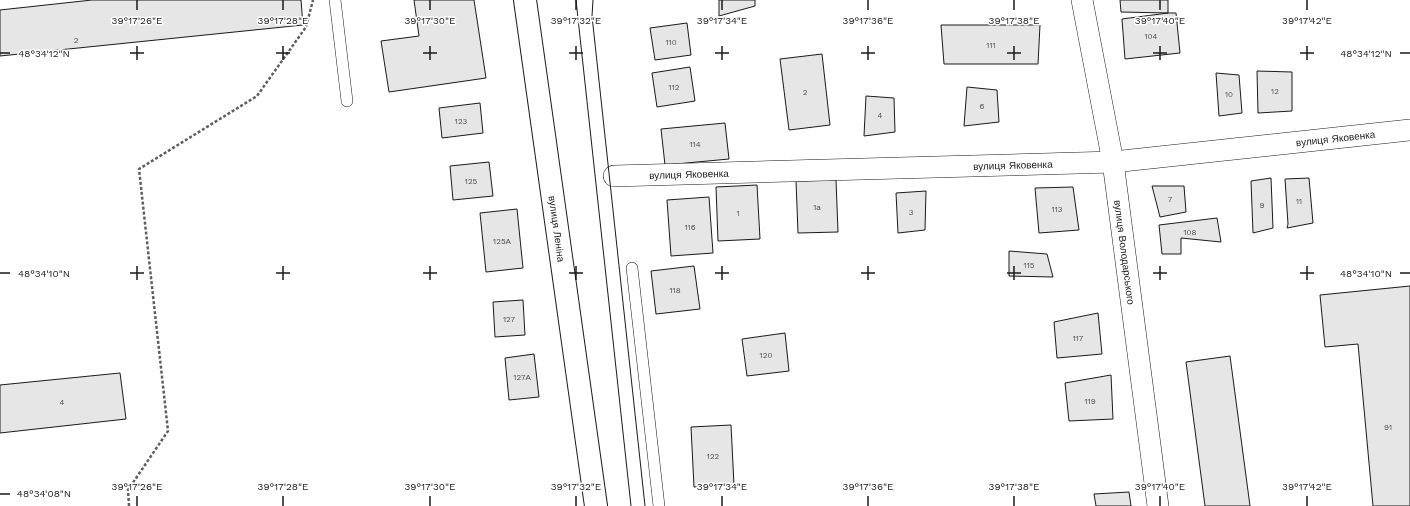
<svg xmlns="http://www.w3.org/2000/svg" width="1410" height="506" font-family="'Work Sans',sans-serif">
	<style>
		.building { fill: #e6e6e6; stroke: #1a1a1a }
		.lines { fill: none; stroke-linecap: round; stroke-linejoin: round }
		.lane-casing { stroke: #1a1a1a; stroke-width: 12 }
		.street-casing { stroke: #1a1a1a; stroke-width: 22 }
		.secondary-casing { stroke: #1a1a1a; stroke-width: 24 }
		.path { stroke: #5f5f5f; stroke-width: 2.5; stroke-dasharray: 3 2; stroke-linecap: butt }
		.lane { stroke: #fff; stroke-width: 11 }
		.street { stroke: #fff; stroke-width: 21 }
		.secondary { stroke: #fff; stroke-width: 22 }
		.tram { stroke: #1a1a1a; stroke-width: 1 }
		.ticks { fill: none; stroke: #1a1a1a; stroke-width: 1.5 }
		.labels { text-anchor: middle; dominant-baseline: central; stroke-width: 3; stroke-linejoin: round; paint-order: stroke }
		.number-label { font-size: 8px; fill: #4d4d4d }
		.street-label { font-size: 10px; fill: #1a1a1a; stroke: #fff }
		.ticks-label { font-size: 10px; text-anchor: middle; fill: #1a1a1a; stroke: #fff; stroke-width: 3; stroke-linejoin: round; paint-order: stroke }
	</style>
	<rect width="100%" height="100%" fill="#fff"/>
	<path class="building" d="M92,0H301L303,25L0,56V10Z
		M414,0H474L486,78L389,92L381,41L419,36Z
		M719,0H755V6L719,16Z
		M1120,0H1168V13L1121,12Z
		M1168,13H1176L1180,53L1125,59L1122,19Z
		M687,23L691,55L655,60L650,28Z
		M941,25H1040L1038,64H944Z
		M822,54L830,125L789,130L780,59Z
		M690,67L695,101L657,107L652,73Z
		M1257,71L1292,72V111L1258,113Z
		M1216,73L1239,75L1242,113L1219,116Z
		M967,87L997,90L999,122L964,126Z
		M866,96L894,98L895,132L864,136Z
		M480,103L483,133L442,138L439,108Z
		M725,123L729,159L665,165L661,129Z
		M489,162L493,196L453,200L450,166Z
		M1271,178L1273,228L1253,233L1251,181Z
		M1309,178L1313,223L1287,228L1288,224L1285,179Z
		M836,180L838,232L798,233L796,181Z
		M757,185L760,239L718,241L716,187Z
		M1152,186H1184L1186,212L1160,217Z
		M1073,187L1079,230L1039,233L1035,188Z
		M926,191L925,230L898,233L896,193Z
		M709,197L713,253L671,256L667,200Z
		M517,209L523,268L486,272L480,213Z
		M1217,218L1221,242L1181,238V254H1162L1159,225Z
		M1009,251L1047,254L1053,277L1009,276Z
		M694,266L700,309L656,314L651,271Z
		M1410,286V506H1373L1358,344L1325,347L1320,295Z
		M523,300L525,335L495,337L493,302Z
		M1098,313L1102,354L1057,358L1054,322Z
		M785,333L789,371L747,376L742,339Z
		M534,354L539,397L509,400L505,358Z
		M1230,356L1250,506H1205L1186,362Z
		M120,373L126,419L0,433V385Z
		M1111,375L1113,419L1069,421L1065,383Z
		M731,425L734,485L694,487L691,427Z
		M1129,492L1131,506H1096L1094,494Z"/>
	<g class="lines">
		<defs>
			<path id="lane" d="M335,0L347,101
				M632,268L659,506"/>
			<g id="street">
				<path id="s1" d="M1082,0L1113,162L1158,506"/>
				<path id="s2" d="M614,176L1113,162L1410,130"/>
			</g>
			<g id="secondary">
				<path id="s3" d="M525,0L596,506"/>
			</g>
		</defs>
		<use href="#lane" class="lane-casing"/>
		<use href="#street" class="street-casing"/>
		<use href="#secondary" class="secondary-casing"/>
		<path class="path" d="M129,506L128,490L168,431L139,169L257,96L306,27L313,0"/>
		<use href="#lane" class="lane"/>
		<use href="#street" class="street"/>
		<use href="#secondary" class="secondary"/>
		<path class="tram" d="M576,0L631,506
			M593,0L592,16L645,506"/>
	</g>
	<path class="ticks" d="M137,0V10M283,0V10M430,0V10M576,0V10M722,0V10M868,0V10M1014,0V10M1160,0V10M1307,0V10M137,46V60M283,46V60M430,46V60M576,46V60M722,46V60M868,46V60M1014,46V60M1160,46V60M1307,46V60M0,53H10M130,53H144M276,53H290M423,53H437M569,53H583M715,53H729M861,53H875M1007,53H1021M1153,53H1167M1300,53H1314M1400,53H1410M137,266V280M283,266V280M430,266V280M576,266V280M722,266V280M868,266V280M1014,266V280M1160,266V280M1307,266V280M0,273H10M130,273H144M276,273H290M423,273H437M569,273H583M715,273H729M861,273H875M1007,273H1021M1153,273H1167M1300,273H1314M1400,273H1410M0,494H10M137,496V506M283,496V506M430,496V506M576,496V506M722,496V506M868,496V506M1014,496V506M1160,496V506M1307,496V506"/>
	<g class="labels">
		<g class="number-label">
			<text x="1151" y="36">104</text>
			<text x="76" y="40">2</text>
			<text x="671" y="42">110</text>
			<text x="991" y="45">111</text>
			<text x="674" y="87">112</text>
			<text x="1275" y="91">12</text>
			<text x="805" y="92">2</text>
			<text x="1229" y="94">10</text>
			<text x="982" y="106">6</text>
			<text x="880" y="115">4</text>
			<text x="461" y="121">123</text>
			<text x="695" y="144">114</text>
			<text x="471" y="181">125</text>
			<text x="1170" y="199">7</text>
			<text x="1299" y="201">11</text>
			<text x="1262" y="205">9</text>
			<text x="817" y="207">1а</text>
			<text x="1057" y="209">113</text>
			<text x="911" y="212">3</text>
			<text x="738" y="213">1</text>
			<text x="690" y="227">116</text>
			<text x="1190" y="232">108</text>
			<text x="502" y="241">125А</text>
			<text x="1029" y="265">115</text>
			<text x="675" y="290">118</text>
			<text x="509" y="319">127</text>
			<text x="1078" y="338">117</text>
			<text x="766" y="355">120</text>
			<text x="522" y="377">127А</text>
			<text x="1090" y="401">119</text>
			<text x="62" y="402">4</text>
			<text x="1388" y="427">91</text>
			<text x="713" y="456">122</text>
		</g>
		<g class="street-label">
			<text stroke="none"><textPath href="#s2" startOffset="723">вулиця Яковенка</textPath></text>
			<text stroke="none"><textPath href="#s2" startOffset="399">вулиця Яковенка</textPath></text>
			<text stroke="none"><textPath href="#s2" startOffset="75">вулиця Яковенка</textPath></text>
			<text stroke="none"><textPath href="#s3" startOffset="231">вулиця Леніна</textPath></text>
			<text stroke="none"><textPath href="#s1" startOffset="256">вулиця Володарського</textPath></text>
		</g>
	</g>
	<g class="ticks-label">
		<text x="137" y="24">39°17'26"E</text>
		<text x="283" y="24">39°17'28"E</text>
		<text x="430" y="24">39°17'30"E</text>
		<text x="576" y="24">39°17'32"E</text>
		<text x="722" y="24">39°17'34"E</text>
		<text x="868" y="24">39°17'36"E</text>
		<text x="1014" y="24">39°17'38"E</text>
		<text x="1160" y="24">39°17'40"E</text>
		<text x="1307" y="24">39°17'42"E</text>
		<text x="44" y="57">48°34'12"N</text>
		<text x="1366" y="57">48°34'12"N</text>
		<text x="44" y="277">48°34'10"N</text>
		<text x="1366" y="277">48°34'10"N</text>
		<text x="137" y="490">39°17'26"E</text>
		<text x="283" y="490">39°17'28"E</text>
		<text x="430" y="490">39°17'30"E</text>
		<text x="576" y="490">39°17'32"E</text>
		<text x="722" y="490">39°17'34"E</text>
		<text x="868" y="490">39°17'36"E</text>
		<text x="1014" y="490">39°17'38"E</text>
		<text x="1160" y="490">39°17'40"E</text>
		<text x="1307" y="490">39°17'42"E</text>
		<text x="44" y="497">48°34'08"N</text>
	</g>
</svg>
